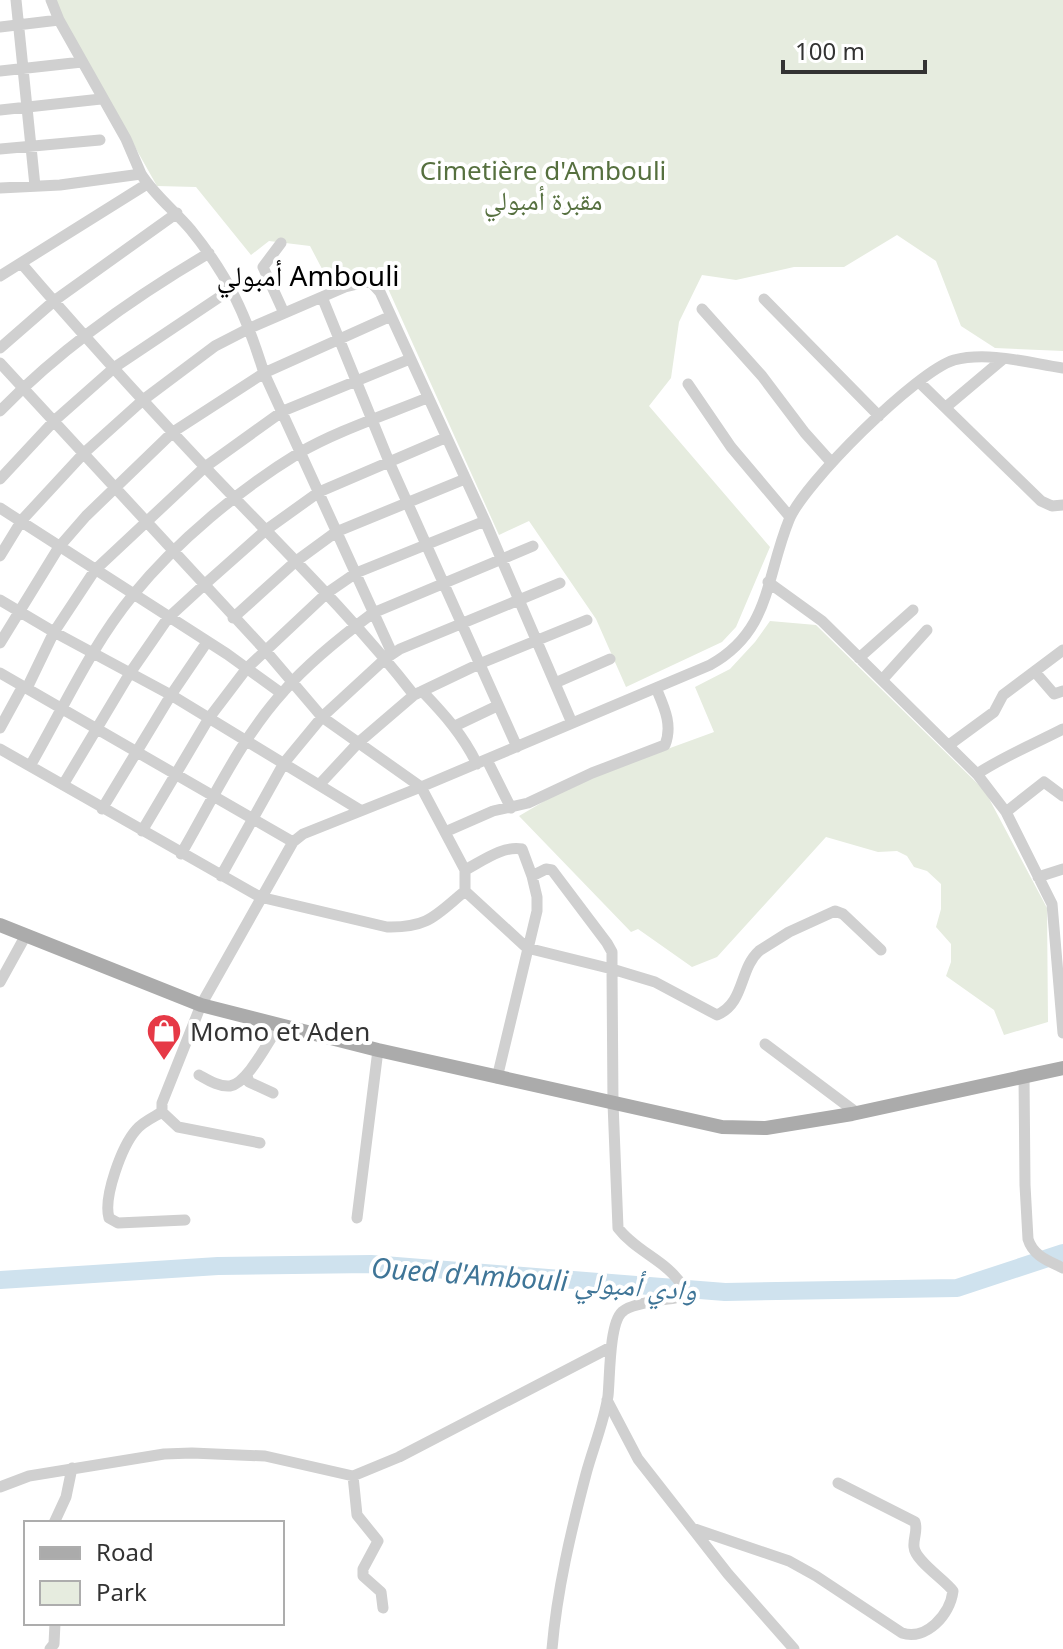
<svg xmlns="http://www.w3.org/2000/svg" width="1063" height="1649" font-family="'Noto Sans','Noto Naskh Arabic',sans-serif">
	<style>
		.green { fill: #e6ecdf }
		.lines { fill: none; stroke-linecap: round; stroke-linejoin: round }
		.river { stroke: #cfe2ee; stroke-width: 18 }
		.minor { stroke: #d0d0d0; stroke-width: 11 }
		.major { stroke: #ababab; stroke-width: 14 }
		.labels { text-anchor: middle; dominant-baseline: central; stroke-width: 8; stroke-linejoin: round; paint-order: stroke }
		.park-label { font-size: 26px; fill: #56703f; stroke: #fff }
		.poi-label { font-size: 26px; fill: #333; stroke: #fff; text-anchor: start }
		.neighbourhood-label { font-size: 28px; fill: #000; stroke: #fff }
		.water-label { font-size: 28px; font-style: italic; fill: #3f7597; stroke: #fff }
	</style>
	<rect width="100%" height="100%" fill="#fff"/>
	<path class="green" d="M52,0H1063V351L995,348L961,326L936,261L897,235L844,267H794L736,280L702,275L679,322L671,378L649,406L770,547L736,627L722,642L626,687L596,619L529,521L499,535L381,273L330,284L310,246L269,241L251,255L196,187L157,186Z
		M770,621L816,625L985,791L1047,908L1048,1022L1004,1035L994,1010L946,976L951,962V944L936,927L941,909V884L927,871L914,867L907,856L897,851L878,852L826,837L717,957L692,967L638,929L631,932L519,816L577,782L714,732L695,687L730,669L755,642Z"/>
	<g class="lines">
		<path class="river" d="M0,1280L218,1266L371,1264L725,1292L957,1288L1063,1253"/>
		<path class="minor" d="M16,0L35,186
			M51,0L59,20L126,139L141,174
			M0,27L59,20
			M0,71L82,62
			M0,110L101,99
			M0,149L100,140
			M0,188L60,185L141,174C154,195 175,211 191,230C229,277 246,315 264,373L392,653
			M281,243L263,267L284,313
			M21,263C80,332 142,400 204,466C275,541 350,613 414,695
			M0,276L147,184
			M322,297L390,464L517,747
			M764,299L879,416
			M702,309L762,376L805,433L831,462
			M0,348L54,301L177,213
			M0,363L265,650L322,717L421,787L465,870V891C435,916 428,928 387,927L260,897L0,749
			M919,382L1041,501L1052,506L1063,505
			M688,384L731,447L790,517
			M946,407L1003,359
			M0,411C61,348 134,297 209,253
			M0,479L55,420L115,367L233,288
			M0,508L227,654L281,693
			M0,556L22,520L84,453L143,400L215,346L250,328L345,287L370,281L380,292L485,521L572,723
			M768,582L822,621L977,774L1006,812L1052,904L1063,1033
			M0,600L54,632L171,695L360,810
			M233,618L295,562L336,532L465,479
			M0,643L59,547L86,516L173,432L264,373L391,316
			M859,658L913,610
			M1035,672L1054,694L1063,691
			M0,673L293,842
			M882,680L927,630
			M555,683L610,659
			M27,688L54,632L95,570L205,467L283,411L410,359
			M422,691C444,714 463,735 477,764
			M455,726L497,706
			M0,728L23,686
			M949,745L994,712L1003,695L1063,650
			M487,760L511,808
			M30,766C63,709 91,646 133,595C176,542 240,489 299,453C334,432 388,414 427,398
			M977,774C1004,756 1034,744 1063,729
			M63,785L130,673L168,618L204,585L266,530L319,492L445,438
			M319,785L358,743L414,695L479,664L587,620
			M102,809L171,695L207,642
			M1006,812L1044,782L1063,796
			M142,831L209,718L247,668L327,593L356,573L485,521
			M445,832L493,811L528,803L592,773L665,745C673,725 664,707 656,688
			M181,854C213,799 241,738 284,691C309,662 342,636 373,613L533,546
			M465,870C481,862 503,845 522,849L532,876L537,897V911L497,1078
			M221,876L284,763L322,717L385,659L400,649L560,583
			M532,876L546,869L552,870L607,943L612,952V969L655,982L717,1015C745,1003 739,969 759,951L789,932L835,911L843,914L881,950
			M1038,877L1063,869
			M465,891L527,948L612,969L613,1103L618,1228C636,1252 668,1261 683,1287L675,1298C663,1300 631,1303 622,1312C609,1324 610,1378 608,1396C604,1422 593,1448 586,1474C571,1531 557,1590 552,1649
			M0,982L26,935
			M765,1044L857,1113
			M199,1075C208,1080 219,1087 230,1086C248,1083 268,1041 279,1026
			M247,1076L249,1082L273,1093
			M1024,1076L1025,1185L1028,1239C1033,1256 1049,1261 1063,1268
			M162,1112C154,1117 142,1122 136,1130C122,1146 103,1197 109,1218L118,1223L185,1220
			M260,1143L178,1127L162,1112V1103L201,1005L293,842L303,834L421,787L710,665C771,631 765,579 789,520C803,484 917,371 954,360C988,351 1029,363 1063,368
			M357,1218L378,1050
			M607,1400L638,1459L728,1574L794,1649
			M353,1476L357,1515L378,1541L363,1569V1576L381,1592L383,1608
			M0,1487L29,1476L164,1454L192,1453L265,1456L353,1476L399,1457L611,1347
			M54,1523L66,1497L72,1468
			M692,1528L789,1561L816,1576L902,1633C926,1641 950,1615 953,1591C944,1579 915,1561 914,1547C913,1538 918,1531 915,1522L838,1483
			M50,1649L54,1644L55,1623"/>
		<path class="major" d="M0,925L201,1005L378,1050L722,1127L766,1128L852,1114L1063,1068"/>
	</g>
	<defs>
		<symbol id="shop-pin" viewBox="-11 -11 22 30"><path d="M0 17L-7.5 6A9.5 9.5 0 1 1 7.5 6Z" fill="#e63946" stroke="#fff"/><path d="M-5-2.5h2.3a2.7 3.5 0 0 1 5.4 0H5L5.5 6h-11ZM-1.5-2.5h3a1.5 2.3 0 0 0-3 0Z" fill="#fff"/></symbol>
	</defs>
	<g fill-rule="evenodd">
		<use href="#shop-pin" x="144" y="1011" width="40" height="54"/>
	</g>
	<g class="labels">
		<g class="park-label">
			<text x="543" y="170">Cimetière d'Ambouli<tspan x="543" dy="30">مقبرة أمبولي</tspan></text>
		</g>
		<g class="poi-label">
			<text x="190" y="1031">Momo et Aden</text>
		</g>
		<g class="neighbourhood-label">
			<text x="308" y="275">أمبولي Ambouli</text>
		</g>
		<g class="water-label">
			<text transform="translate(534 1278) rotate(4)">Oued d'Ambouli وادي أمبولي</text>
		</g>
	</g>
	<rect x="24" y="1521" width="260" height="104" fill="#ffffff" stroke="#adadad" stroke-width="2"/>
	<rect x="40" y="1547" width="40" height="12" fill="#ababab" stroke="#adadad" stroke-width="2"/>
	<text x="96" y="1561" font-size="24" fill="#333333">Road</text>
	<rect x="40" y="1581" width="40" height="24" fill="#e6ecdf" stroke="#adadad" stroke-width="2"/>
	<text x="96" y="1601" font-size="24" fill="#333333">Park</text>
	<path d="M783 60v12h142v-12" fill="none" stroke="#333333" stroke-width="4"/>
	<text x="795" y="60" font-size="24" fill="#333333" stroke="#ffffff" stroke-width="6" paint-order="stroke">100 m</text>
</svg>
